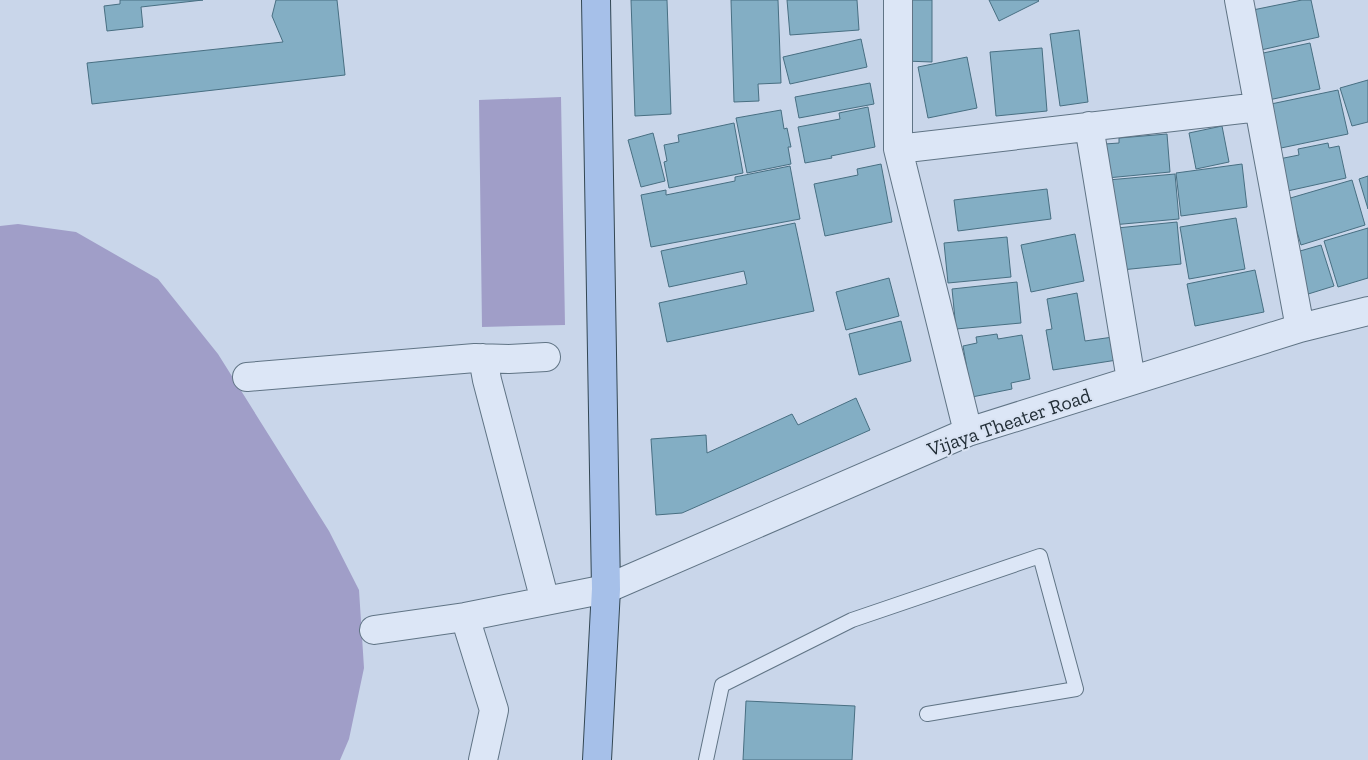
<svg xmlns="http://www.w3.org/2000/svg" width="1368" height="760" font-family="'Zilla Slab',serif">
	<style>
		.green { fill: #a09ec8 }
		.building { fill: #83aec4; stroke: #486f82 }
		.lines { fill: none; stroke-linecap: round; stroke-linejoin: round }
		.lane-casing { stroke: #607485; stroke-width: 16 }
		.street-casing { stroke: #607485; stroke-width: 30 }
		.primary-casing { stroke: #334753; stroke-width: 30 }
		.lane { stroke: #dce6f6; stroke-width: 14 }
		.street { stroke: #dce6f6; stroke-width: 28 }
		.primary { stroke: #a6c0e9; stroke-width: 28 }
		.labels { text-anchor: middle; dominant-baseline: central; stroke-width: 4; stroke-linejoin: round; paint-order: stroke }
		.street-label { font-size: 20px; fill: #222e37; stroke: #d8e2f2 }
	</style>
	<rect width="100%" height="100%" fill="#c9d6ea"/>
	<path class="green" d="M561,97L565,325L482,327L479,100Z
		M18,224L76,232L158,279L218,354L329,531L359,590L364,668L349,739L340,760H0V226Z"/>
	<path class="building" d="M120,0H203L141,7L143,27L107,31L104,6L120,4Z
		M276,0H337L345,75L92,104L87,63L283,42L272,16Z
		M631,0H667L671,114L635,116Z
		M731,0H778L781,83L758,84L759,101L734,102Z
		M787,0H857L859,30L790,35Z
		M906,0H932V62L905,61Z
		M989,0H1038L1039,1L999,21Z
		M1302,0H1311L1319,37L1252,52L1243,12Z
		M1079,30L1088,102L1060,106L1050,34Z
		M861,39L867,67L790,84L783,57Z
		M1310,43L1320,89L1264,101L1254,55Z
		M1042,48L1047,111L996,116L990,52Z
		M967,57L977,108L928,118L918,67Z
		M1368,80V122L1352,126L1340,88Z
		M870,83L874,104L799,118L795,97Z
		M1338,90L1348,134L1281,148L1271,104Z
		M868,107L875,147L831,156L832,158L805,163L798,127L840,119L839,113Z
		M781,110L784,129L787,128L791,147H788L791,164L747,173L736,118Z
		M734,123L743,173L669,188L664,162L667,161L664,145L679,142L678,135Z
		M1222,126L1229,162L1196,169L1189,133Z
		M653,133L665,181L641,187L628,140Z
		M1167,134L1170,172L1107,178L1105,144L1119,143V138Z
		M1328,143L1329,148L1339,146L1346,178L1283,192L1274,160L1299,155L1298,149Z
		M881,164L892,222L825,236L814,184L858,175L857,169Z
		M1242,164L1247,207L1181,216L1176,173Z
		M790,166L800,219L651,247L641,195L666,190V195L735,181V177Z
		M1175,174L1179,219L1112,225L1108,180Z
		M1368,176V209L1359,179Z
		M1352,180L1365,225L1301,245L1287,199Z
		M1047,189L1051,219L958,231L954,200Z
		M1236,218L1245,269L1189,279L1180,227Z
		M1177,222L1181,264L1121,270L1117,228Z
		M795,223L814,311L667,342L659,303L747,284L744,271L669,287L661,251Z
		M1368,228V278L1338,287L1324,241Z
		M1075,234L1084,281L1031,292L1021,245Z
		M1007,237L1011,277L948,283L944,243Z
		M1321,245L1334,286L1305,295L1293,253Z
		M1255,270L1264,312L1195,326L1187,284Z
		M889,278L899,316L846,330L836,292Z
		M1017,282L1021,323L956,329L952,289Z
		M1077,293L1085,341L1113,337L1117,360L1053,370L1046,330L1052,329L1047,299Z
		M901,321L911,361L859,375L849,334Z
		M997,334L998,339L1022,335L1030,379L1011,383L1012,389L972,397L963,346L977,343L976,337Z
		M856,398L870,430L682,513L656,515L651,439L706,435L707,453L792,414L798,425Z
		M746,701L855,706L852,760H743Z"/>
	<g class="lines">
		<defs>
			<path id="lane" d="M706,760L722,685L852,620L1040,556L1076,689L927,714"/>
			<path id="street" d="M898,0V149L968,432
				M1239,0L1300,328
				M1089,126L1131,380
				M898,149L1259,107
				M483,358L487,380L545,601
				M247,377L475,358L509,359L546,357
				M465,617L494,710L483,760
				M374,630L465,617L606,589L968,432L1300,328L1368,311"/>
			<path id="primary" d="M596,0L606,589L597,760"/>
		</defs>
		<use href="#lane" class="lane-casing"/>
		<use href="#street" class="street-casing"/>
		<use href="#primary" class="primary-casing"/>
		<use href="#lane" class="lane"/>
		<use href="#street" class="street"/>
		<use href="#primary" class="primary"/>
	</g>
	<g class="labels">
		<g class="street-label">
			<text transform="translate(1009 422) rotate(-19)">Vijaya Theater Road</text>
		</g>
	</g>
</svg>
